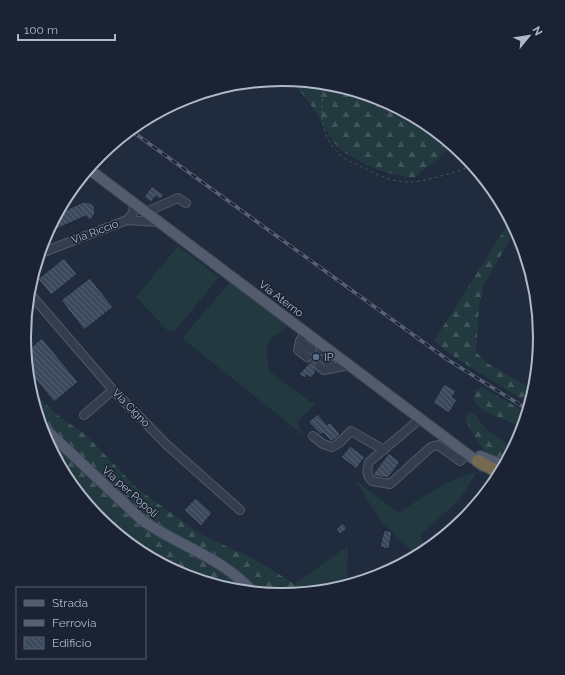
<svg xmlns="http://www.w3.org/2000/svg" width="565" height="675" font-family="Raleway,sans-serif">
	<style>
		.grass { fill: #223a3f }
		.forest { fill: url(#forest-firs) }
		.building { fill: url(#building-back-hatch); stroke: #1c2435 }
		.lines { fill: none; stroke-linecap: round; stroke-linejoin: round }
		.minor-tunnel { stroke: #364053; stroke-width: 8; stroke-dasharray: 8 4; stroke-linecap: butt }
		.minor-casing { stroke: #505869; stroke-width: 10 }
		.major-casing { stroke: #3e4657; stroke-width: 12 }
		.highway-casing { stroke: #3d4556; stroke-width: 14 }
		.path { stroke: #40575c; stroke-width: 1; stroke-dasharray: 3 3; stroke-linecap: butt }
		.minor { stroke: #343d4e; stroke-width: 8 }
		.major { stroke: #525c6e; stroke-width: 10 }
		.highway { stroke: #756950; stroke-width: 12 }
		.rail-casing { stroke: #566175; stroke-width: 3.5 }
		.rail { stroke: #1a2233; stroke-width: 2; stroke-dasharray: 6; stroke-linecap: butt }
		.service-dot { fill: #5c6f8a; stroke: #1a2233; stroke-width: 1.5 }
		.labels { text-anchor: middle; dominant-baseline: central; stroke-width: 3; stroke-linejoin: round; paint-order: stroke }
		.street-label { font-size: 11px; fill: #b0b8c9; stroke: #1a2233 }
		.poi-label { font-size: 11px; fill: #b0b8c9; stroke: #1a2233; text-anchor: start }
		.rim { fill: none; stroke: #b0b8c9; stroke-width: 2 }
	</style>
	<defs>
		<pattern id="forest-firs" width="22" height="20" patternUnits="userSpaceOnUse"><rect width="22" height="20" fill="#223a3f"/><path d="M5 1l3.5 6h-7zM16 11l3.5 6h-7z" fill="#405459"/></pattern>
		<pattern id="building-back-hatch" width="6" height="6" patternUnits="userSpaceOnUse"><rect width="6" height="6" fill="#3c495d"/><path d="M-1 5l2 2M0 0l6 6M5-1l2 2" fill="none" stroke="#566173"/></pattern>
	</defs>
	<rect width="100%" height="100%" fill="#202b3e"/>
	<path class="grass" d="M178,246L219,277L175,331H168L136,297Z
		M230,282L288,325C281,334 280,332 273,337C263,344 268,360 269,371L312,403H316L297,422L304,436L182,338Z
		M477,472L459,500L421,534L424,548L415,554L381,521L355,480L399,513C424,496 447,479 477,472Z
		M348,546L347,583L306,591L294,584Z"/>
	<path class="forest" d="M292,81L382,99L453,146L414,178C388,175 359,165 338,147C327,136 322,120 313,108C307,99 299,90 292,81Z
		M510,221L516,230L484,284L479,306L476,352L487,363L531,389L528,403L456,358L434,341Z
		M481,387L526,412L523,428C506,417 480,417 473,397L476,390Z
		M36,395L56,414L87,436L139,490L202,535L254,559L306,591L282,596L257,591L242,574L156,526L118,494L40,421Z
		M469,412L474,414L487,430L513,449L504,463L488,458C482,442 468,433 466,416Z
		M43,432L100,486L223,569L246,589L183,576L100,520L44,436Z"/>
	<path class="building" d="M152,186L164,195L160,199L156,196L151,202L144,197Z
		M83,202L90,203L94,206L95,213L92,218L89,220L86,216L54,230L52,226L62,212Z
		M64,258L77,274L51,295L38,279Z
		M90,278L113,307L84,330L61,300Z
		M42,338L78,382L54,402L32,375L27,351Z
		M317,349L323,354L314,365L316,372L311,378L307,375L304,378L299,374L312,360V355L316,354Z
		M444,384L456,391L452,397L457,400L449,413L433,403Z
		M318,414L327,425L330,422L340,434L336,439L331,441L323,433L321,435L308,422Z
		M350,446L365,457L356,469L341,457Z
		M389,453L400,462L388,478L375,476L373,474Z
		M196,498L212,513L201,526L184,510Z
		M343,523L347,529L340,534L336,529Z
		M384,530L392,532L389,549L380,547Z"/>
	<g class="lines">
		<path class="minor-tunnel" d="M312,350L324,359
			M307,357L319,366"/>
		<defs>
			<path id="minor" d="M146,212L178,198L186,203
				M127,220L133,213L134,203
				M41,253L127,220L159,222
				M32,296L113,390L168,446L240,510
				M305,333L300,341L298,350L307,357
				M300,341L312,350
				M324,359L335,368
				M319,366L324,370L349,365
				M84,415L113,390
				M420,419L369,462C367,470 366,475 372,481L390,484L431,447L438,445L460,461L467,454
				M313,436L323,444L332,447L339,443L351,431L384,450"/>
			<path id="major" d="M90,170L483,466
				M42,426L142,520C177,545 221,557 251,590
				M480,456L502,465"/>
			<path id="highway" d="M478,461L498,472"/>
		</defs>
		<use href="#minor" class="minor-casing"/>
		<use href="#major" class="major-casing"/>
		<use href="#highway" class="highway-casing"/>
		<path class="path" d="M325,87C319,111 321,138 340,155C347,161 357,164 364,168C377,175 393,182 408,182C419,182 430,179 441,176C450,173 464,171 471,164"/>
		<use href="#minor" class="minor"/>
		<use href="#major" class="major"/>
		<use href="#highway" class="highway"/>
		<defs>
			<path id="rail" d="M133,132L448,360L527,409"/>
		</defs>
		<use href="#rail" class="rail-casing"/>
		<use href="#rail" class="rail"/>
	</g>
	<circle class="service-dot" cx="316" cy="357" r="4"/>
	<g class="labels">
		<g class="street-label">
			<text transform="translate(95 232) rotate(-21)">Via Riccio</text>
			<text transform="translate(281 299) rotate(37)">Via Aterno</text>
			<text transform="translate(131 408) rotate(46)">Via Cigno</text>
			<text transform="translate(130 492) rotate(42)">Via per Popoli</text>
		</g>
		<g class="poi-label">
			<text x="324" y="357">IP</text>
		</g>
	</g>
	<path d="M0 0H565V675H0ZM31 337a251 251 0 1 1 502 0a251 251 0 1 1-502 0Z" fill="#1a2233" fill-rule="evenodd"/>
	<path class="rim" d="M31 337a251 251 0 1 1 502 0a251 251 0 1 1-502 0Z"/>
	<rect x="16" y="587" width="130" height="72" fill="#1a2233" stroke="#565e6f"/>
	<rect x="24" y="600" width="20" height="6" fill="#525c6e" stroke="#565e6f"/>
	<text x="52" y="607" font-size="12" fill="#b0b8c9">Strada</text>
	<rect x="24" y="620" width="20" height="6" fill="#566175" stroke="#565e6f"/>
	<text x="52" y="627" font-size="12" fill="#b0b8c9">Ferrovia</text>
	<rect x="24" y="637" width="20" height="12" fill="url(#building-back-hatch)" stroke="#565e6f"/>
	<text x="52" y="647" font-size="12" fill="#b0b8c9">Edificio</text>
	<g transform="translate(529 36) rotate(60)" stroke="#1a2233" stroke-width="3" paint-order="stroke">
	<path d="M0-3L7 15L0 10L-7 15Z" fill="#b0b8c9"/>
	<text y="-6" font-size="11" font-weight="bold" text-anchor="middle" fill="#b0b8c9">N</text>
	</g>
	<path d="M18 34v6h97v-6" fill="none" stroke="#b0b8c9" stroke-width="2"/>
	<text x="24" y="34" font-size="12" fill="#b0b8c9" stroke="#1a2233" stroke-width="3" paint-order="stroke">100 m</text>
</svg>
